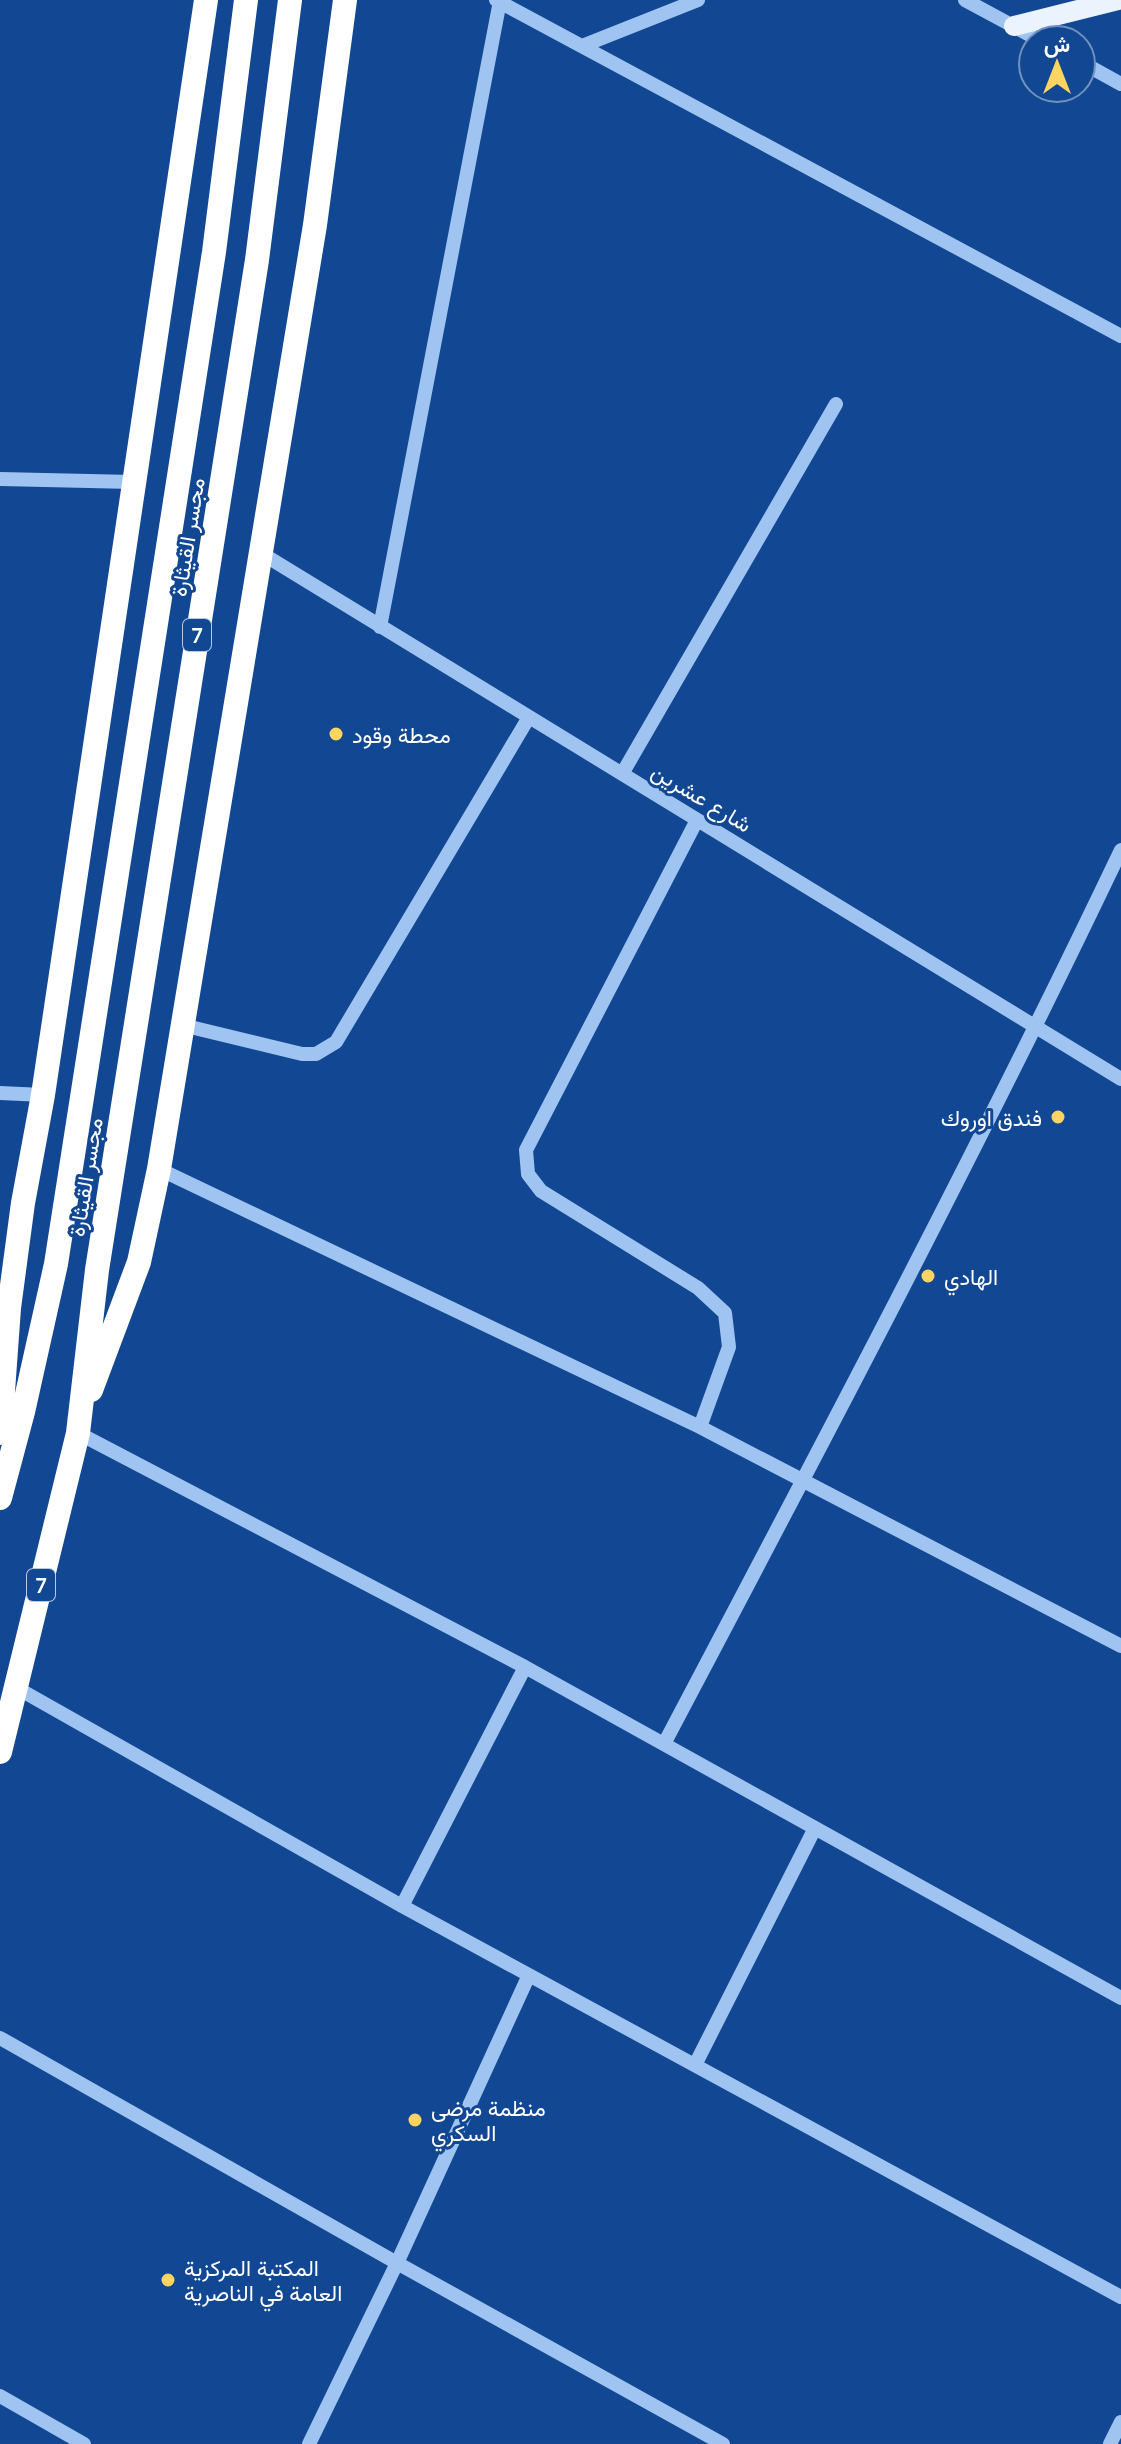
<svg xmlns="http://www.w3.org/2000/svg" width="1121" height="2444" font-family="Lato,Vazirmatn,sans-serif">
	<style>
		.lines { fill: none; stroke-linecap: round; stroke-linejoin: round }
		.minor { stroke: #a0c4f2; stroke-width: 14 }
		.major { stroke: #ebf3ff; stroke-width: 20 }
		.highway { stroke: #fff; stroke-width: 24 }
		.poi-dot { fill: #ffd461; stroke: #124893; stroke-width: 3 }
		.labels { text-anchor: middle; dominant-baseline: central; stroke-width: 6; stroke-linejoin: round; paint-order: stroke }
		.shield { fill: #124893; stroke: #b8c8df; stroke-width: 2 }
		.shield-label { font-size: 20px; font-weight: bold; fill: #fff }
		.street-label { font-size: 22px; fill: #fff; stroke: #124893 }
		.poi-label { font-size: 22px; fill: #fff; stroke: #124893; text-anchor: start }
	</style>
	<rect width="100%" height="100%" fill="#124893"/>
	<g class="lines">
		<path class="minor" d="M496,0L1121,336
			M965,0L1039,40
			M582,46L698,0
			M1081,62L1121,84
			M0,479L133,482
			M261,553L1121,1079
			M380,627L500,1
			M622,774L836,404
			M697,820L526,1150L528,1174L541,1191L698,1288L725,1313L729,1347L700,1427
			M182,1025L302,1054H316L336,1042L529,717
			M0,1093L43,1095
			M159,1169L700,1427L1121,1646
			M78,1433L525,1667L1121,1998
			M17,1688L402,1906L1121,2297
			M664,1744C820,1448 977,1152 1121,850
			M402,1906L525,1667
			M0,2038L397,2263L723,2444
			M695,2065L815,1828
			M0,2396L84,2444
			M309,2444L397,2263L529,1975
			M1110,2444L1121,2422"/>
		<path class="major" d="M1014,26L1118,0"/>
		<path class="highway" d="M91,1390L139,1262L159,1169L315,225L345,0
			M0,1433L9,1308L23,1203L43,1095L206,0
			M0,1498L23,1412L56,1264L214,252L246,0
			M0,1752L78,1433L97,1270L257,260L290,0"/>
	</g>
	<g class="poi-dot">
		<circle cx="336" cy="734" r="8"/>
		<circle cx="1058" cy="1117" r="8"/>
		<circle cx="928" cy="1276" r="8"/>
		<circle cx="415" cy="2120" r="8"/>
		<circle cx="168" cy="2280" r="8"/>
	</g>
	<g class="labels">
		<g class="shield">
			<rect x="183" y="619" width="28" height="32" rx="6"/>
			<rect x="27" y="1569" width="28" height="32" rx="6"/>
		</g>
		<g class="shield-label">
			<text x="197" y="635">7</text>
			<text x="41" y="1585">7</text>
		</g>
		<g class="street-label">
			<text transform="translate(187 537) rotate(-81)">مجسر القيثارة</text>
			<text transform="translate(702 797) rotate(31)">شارع عشرين</text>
			<text transform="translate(85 1177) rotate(-81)">مجسر القيثارة</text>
		</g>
		<g class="poi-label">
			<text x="352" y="734">محطة وقود</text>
			<text x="1042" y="1117" text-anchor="end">فندق اوروك</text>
			<text x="944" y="1276">الهادي</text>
			<text x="431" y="2107">منظمة مرضى<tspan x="431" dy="25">السكري</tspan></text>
			<text x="184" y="2267">المكتبة المركزية<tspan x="184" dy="25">العامة في الناصرية</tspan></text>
		</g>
	</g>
	<g transform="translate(1057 64)"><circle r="38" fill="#124893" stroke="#7191be" stroke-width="2"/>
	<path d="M0-6L14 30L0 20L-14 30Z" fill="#ffd461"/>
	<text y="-12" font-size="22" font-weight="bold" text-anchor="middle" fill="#ffffff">ش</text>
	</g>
</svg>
